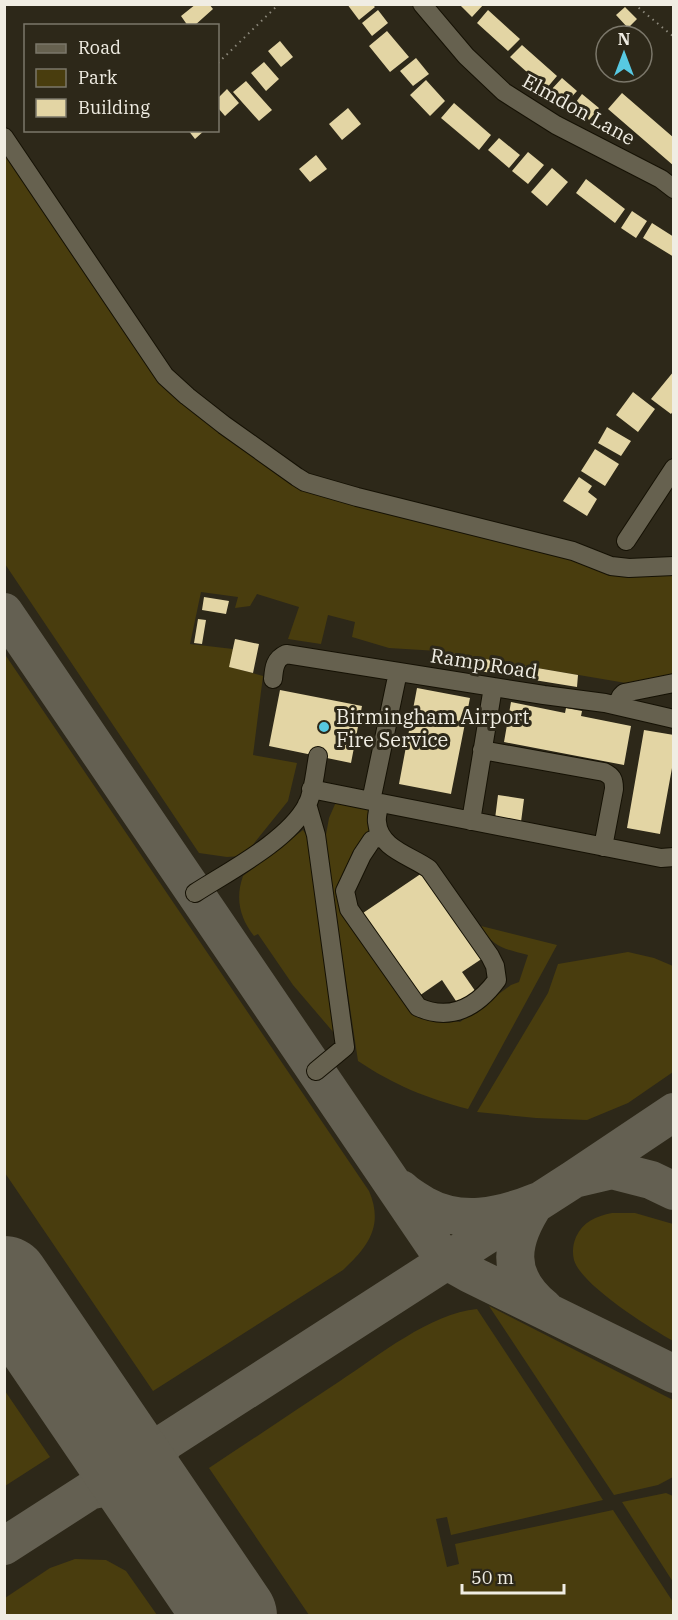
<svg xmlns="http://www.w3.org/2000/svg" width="678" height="1620" font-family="'IBM Plex Serif',serif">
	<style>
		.green { fill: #493d0e }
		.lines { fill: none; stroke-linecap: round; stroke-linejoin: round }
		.taxiway { stroke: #646052; stroke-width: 38 }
		.runway { stroke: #646052; stroke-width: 92 }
		.building { fill: #e3d5a4 }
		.minor-casing { stroke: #151104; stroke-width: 20 }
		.path { stroke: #8c887b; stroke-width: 2; stroke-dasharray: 1.5 4.5; stroke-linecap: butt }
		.minor { stroke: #66614f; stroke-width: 18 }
		.poi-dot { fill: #57c9e2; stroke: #2d2819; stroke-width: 2 }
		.labels { text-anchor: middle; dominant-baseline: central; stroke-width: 6; stroke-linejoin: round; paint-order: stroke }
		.street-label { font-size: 20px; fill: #f0ede3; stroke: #2d2819 }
		.poi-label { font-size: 20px; fill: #f0ede3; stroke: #2d2819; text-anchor: start }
	</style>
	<rect width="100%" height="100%" fill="#2d2819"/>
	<path class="green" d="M4,153L80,264L170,385L306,487L673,571V678L626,683L438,651L389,648L352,637L355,622L328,615L321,644L288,639L299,607L257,594L250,606L235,608L238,597L201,592L190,644L233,649L230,667L263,676L253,755L297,763L288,801L251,847L240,856L227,857L199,853L5,564Z
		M4,653L369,1191C384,1226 368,1247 343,1270L153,1391L5,1173Z
		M336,802L374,809C370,838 357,860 343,885L422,1017L460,1022L511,985L519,982L528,955C505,949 493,948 481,926L557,945L468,1109C426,1098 394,1085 358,1061L325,840L329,818Z
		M303,830L307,836L336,1032L334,1033L293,985L258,934L254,936C240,918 235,899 243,876Z
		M628,952L654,958L673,966V1072L628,1103L587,1120L536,1118L477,1112L548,993L558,964Z
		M612,1213H635L673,1224V1341C650,1328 581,1285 574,1260C572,1252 573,1244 576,1237C583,1222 596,1216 612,1213Z
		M489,1306L673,1400V1477L658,1485L614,1495Z
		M477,1309L603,1500L451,1535L447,1517L436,1519L447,1567L459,1564L455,1544L613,1510L673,1602V1615H309L209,1468C253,1439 296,1410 340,1381C378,1356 431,1313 477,1309Z
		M5,1391L50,1457L5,1486H4Z
		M666,1493L673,1496V1582L622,1502Z
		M75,1559L106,1560L126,1571L157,1615H5V1598L50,1568Z"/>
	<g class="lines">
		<path class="taxiway" d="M4,612L439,1252L454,1265L470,1274L674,1374
			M578,1178L612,1170L651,1180L674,1191
			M401,1189C408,1196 416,1200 424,1205C460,1225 499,1217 536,1202C510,1241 504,1275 544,1308
			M93,1490C111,1464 109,1453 101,1424C126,1445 131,1451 165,1443
			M93,1490C114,1485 130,1486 150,1496L153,1459L165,1443
			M4,1546L574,1179L674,1112"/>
		<path class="runway" d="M4,1282L231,1616"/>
	</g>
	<path class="building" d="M196,4H209L213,9L194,26H188L181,16Z
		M347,4H372L375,7L359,20Z
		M459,4H484L472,17Z
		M625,7L637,19L628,28L616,15Z
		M378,10L388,23L372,36L362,23Z
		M488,10L520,39L508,51L477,23Z
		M387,31L409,57L390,72L369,46Z
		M280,41L293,57L281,67L268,51Z
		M522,45L557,76L546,89L510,57Z
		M416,58L429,74L413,86L400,71Z
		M264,62L279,79L266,91L251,73Z
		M562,78L577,91L566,103L551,90Z
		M426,80L445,101L430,116L410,95Z
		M246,81L272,110L259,121L233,92Z
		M227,89L239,103L225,116L218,108V98Z
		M622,93L674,138V166L608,109Z
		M582,94L599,108L589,120L573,106Z
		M454,103L491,135L479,150L441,118Z
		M348,108L361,124L342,140L329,124Z
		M188,130H205L195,139Z
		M499,138L520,155L509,168L488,150Z
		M528,152L544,165L528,184L512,171Z
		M316,155L327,169L310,182L299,169Z
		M552,168L568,182L547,206L531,192Z
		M586,179L625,209L615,223L576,193Z
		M632,211L647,221L636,238L621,228Z
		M652,223L674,237V257L643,238Z
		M674,371V410L671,414L651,399Z
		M633,392L655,409L638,432L616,415Z
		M607,427L631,441L621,456L598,443Z
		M595,449L619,464L605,486L581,471Z
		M579,477L592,486L588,492L597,499L587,516L563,501Z
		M204,597L229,601L226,614L202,610Z
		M198,619L206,620L202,644L194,643Z
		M235,639L259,644L253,673L229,667Z
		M438,651L578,675L577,687L436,664Z
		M417,688L470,698L451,794L399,784Z
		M280,690L362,706L351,763L269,746Z
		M511,702L565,713L566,708L582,711L581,716L631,726L624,765L504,742Z
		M644,730L674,735V757L660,834L627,828Z
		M498,795L524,799L521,822L495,819Z
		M425,871L483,958L462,972L478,995L460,1007L442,980L419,996L363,913Z"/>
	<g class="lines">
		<defs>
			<path id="minor" d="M422,4L466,56L504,92L556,125L661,179L674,189
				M4,137L165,376L187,396L224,425L297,477L305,482L357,497L573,551L611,566L629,568L674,566
				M626,541L674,468
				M398,672L371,801L661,858L674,857
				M273,679C274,667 275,659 286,654L544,695L605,703L674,719
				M617,705L621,696L624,693L674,683
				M482,750L604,772C612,776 614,779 614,789L603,847
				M311,789L371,801
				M379,803C379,809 376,816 377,822C379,849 412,856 429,869L490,956L495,966L497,980C477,1007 451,1022 418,1007L349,909L345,891L362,855L372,840L382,837
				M307,804L316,835L345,1047L316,1071
				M471,821L493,687
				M195,893C229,871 288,841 307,805C314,791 315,771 318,756"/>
		</defs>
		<use href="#minor" class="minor-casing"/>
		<path class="path" d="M634,4L674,37
			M218,63L279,4"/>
		<use href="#minor" class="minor"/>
	</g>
	<circle class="poi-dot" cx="324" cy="727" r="6"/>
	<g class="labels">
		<g class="street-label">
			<text transform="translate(579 109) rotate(29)">Elmdon Lane</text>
			<text transform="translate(484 663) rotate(9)">Ramp Road</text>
		</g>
		<g class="poi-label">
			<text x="336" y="716">Birmingham Airport<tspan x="336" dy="23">Fire Service</tspan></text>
		</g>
	</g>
	<rect width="678" height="1620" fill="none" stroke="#f0ede3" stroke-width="12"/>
	<rect x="24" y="24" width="195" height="108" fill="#2d2819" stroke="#7b776a" stroke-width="1.5"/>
	<rect x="36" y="44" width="30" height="9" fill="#66614f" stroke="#7b776a" stroke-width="1.5"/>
	<text x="78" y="54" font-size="18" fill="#f0ede3">Road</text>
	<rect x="36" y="69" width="30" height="18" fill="#493d0e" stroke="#7b776a" stroke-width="1.5"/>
	<text x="78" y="84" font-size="18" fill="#f0ede3">Park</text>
	<rect x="36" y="99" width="30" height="18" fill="#e3d5a4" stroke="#7b776a" stroke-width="1.5"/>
	<text x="78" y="114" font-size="18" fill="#f0ede3">Building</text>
	<g transform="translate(624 54)"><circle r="28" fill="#2d2819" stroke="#7b776a" stroke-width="1.5"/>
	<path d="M0-4.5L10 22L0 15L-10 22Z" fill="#57c9e2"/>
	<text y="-9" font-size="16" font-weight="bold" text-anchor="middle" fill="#f0ede3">N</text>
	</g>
	<path d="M462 1584v9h102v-9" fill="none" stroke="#f0ede3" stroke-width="3"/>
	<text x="471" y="1584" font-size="18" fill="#f0ede3" stroke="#2d2819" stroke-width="4.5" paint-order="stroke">50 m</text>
</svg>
